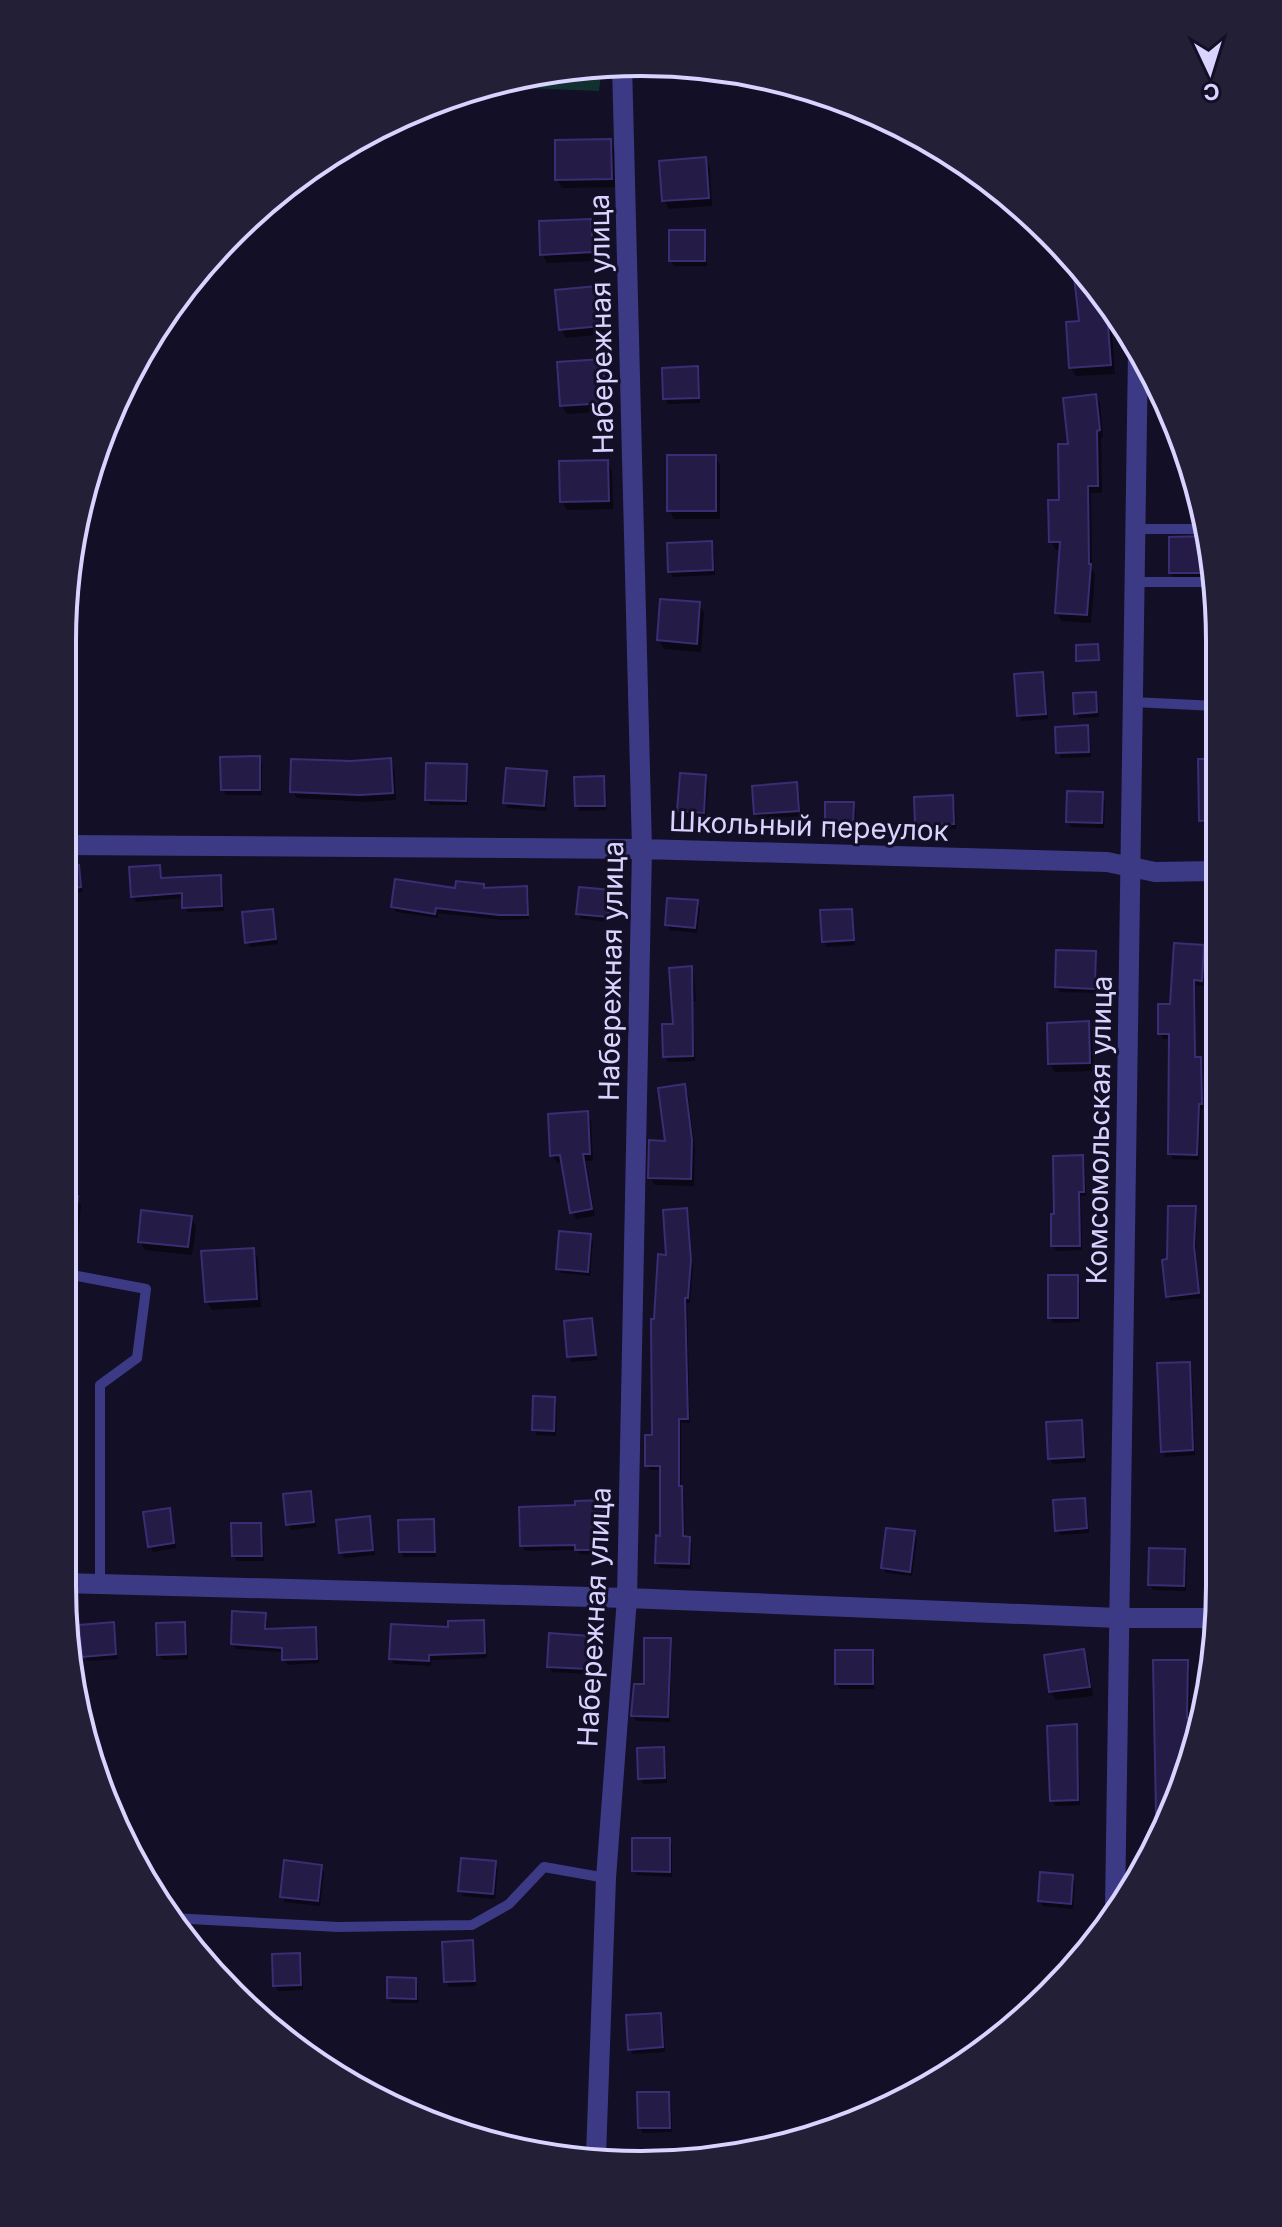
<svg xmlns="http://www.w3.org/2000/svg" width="1282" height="2227" font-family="Inter,sans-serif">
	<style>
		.green { fill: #12302f }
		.shadow { fill: #0007 }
		.building { fill: #241b47; stroke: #3b2d73; stroke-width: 2 }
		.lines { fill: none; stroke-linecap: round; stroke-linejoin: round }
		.service { stroke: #3d3a85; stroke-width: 10 }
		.minor { stroke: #3d3a85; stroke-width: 20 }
		.labels { text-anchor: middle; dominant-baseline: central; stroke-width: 6; stroke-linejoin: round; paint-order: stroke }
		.street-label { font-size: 28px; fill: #d9d4ff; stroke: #130f26 }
		.rim { fill: none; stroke: #d9d4ff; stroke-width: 4 }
	</style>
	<rect width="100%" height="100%" fill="#130f26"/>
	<path class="green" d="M602,64L599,91L480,86L492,82Z"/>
	<path class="shadow" d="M610,141L615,150L616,187L562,188L557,179Z
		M705,159L710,168L712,206L669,209L664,200Z
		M590,221L595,229L596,261L547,263L542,254Z
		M703,232L706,237L707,266H674L671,261Z
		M1074,261L1110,304L1115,374L1076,376L1071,368L1081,323Z
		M596,288L601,296L605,334L566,338L561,329Z
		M602,361L606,370L609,411L567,414L562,406Z
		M696,368L700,374V403L668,404L665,398Z
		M1095,396L1100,404L1103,438H1101L1102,493H1091L1092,570L1095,574L1091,623L1061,621L1057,613L1062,550H1056L1051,542L1061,502L1070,446Z
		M715,457L720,465V519H674L669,510Z
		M607,462L612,471L613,509L567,510L562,501Z
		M1171,539H1209L1215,566V581H1176L1171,572Z
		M711,543L714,549L715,575L673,577L670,571Z
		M699,604L704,613L701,652L664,649L659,640Z
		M1042,674L1045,679L1048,719L1022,721L1019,715Z
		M1095,694L1098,699L1099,717L1079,718L1076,713Z
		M1087,727L1090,733L1091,757L1061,758L1058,752Z
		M259,758L262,764V795H226L223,790Z
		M390,760L394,768L396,800L365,802L297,798L292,791L351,763Z
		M1216,761V829H1206L1201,820Z
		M465,766L468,771V805H430L427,800Z
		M545,773L548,779L546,811L508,808L505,803Z
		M705,777L708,782L706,818L682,816L679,811Z
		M603,778L606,784L607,810L580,811L577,806Z
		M796,784L799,790L801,816L759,819L756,813Z
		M1102,794L1105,800L1104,828L1071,827L1068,821Z
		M952,798L955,803L956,829L920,830L917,825Z
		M853,804L856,810L855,833H830L827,828Z
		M78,867L83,892L63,895V869Z
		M159,867L162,880L220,877L223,882L224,911L187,912L184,898L136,902L133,896Z
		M483,886L485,890L526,888L529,893V919L503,920L438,913V918L396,912L393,907Z
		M610,892L613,898L610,922L581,919L578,913Z
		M696,902L700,908L697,933L670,930L667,925Z
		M272,911L275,916L278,944L250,947L247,942Z
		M851,911L854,916L855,945L827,947L824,942Z
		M1203,947L1206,952L1204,986L1196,985V1059H1200L1203,1064V1109H1201L1199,1160L1173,1159L1170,1153L1171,1039H1163L1160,1034Z
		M1094,953L1097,958V993L1060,992L1057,987Z
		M691,968L694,974L696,1001H693L695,1061L668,1062L665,1056Z
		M1087,1023L1092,1032L1094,1071L1055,1072L1050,1064Z
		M684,1087L688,1094L695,1149L694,1186L655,1185L650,1177L667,1143Z
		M586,1114L591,1121L593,1161H586L595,1216L576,1219L572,1212L564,1162L557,1163L552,1155Z
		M1082,1157L1085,1162L1086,1196H1081L1082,1250L1056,1251L1053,1245L1056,1216Z
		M76,1197L81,1206L78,1238L62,1237Z
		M1194,1208L1197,1214L1196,1253L1201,1298L1171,1301L1168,1296Z
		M686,1210L689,1215L693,1267L690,1303H687L690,1423H681V1488L684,1494L685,1538L688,1539L692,1544L691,1569L660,1568L657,1562L662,1538V1470H650L647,1465L654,1437L656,1321L668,1257Z
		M191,1218L196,1227L192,1255L145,1250L140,1241Z
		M590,1236L593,1241L590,1276L561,1273L558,1268Z
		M253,1250L258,1258L261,1307L212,1310L207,1302Z
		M1077,1277L1080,1283V1322L1053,1323L1050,1317Z
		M591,1321L594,1326L597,1360L572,1362L569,1357Z
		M1189,1364L1192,1369L1195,1455L1166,1457L1163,1452Z
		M554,1399L557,1404L556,1436L537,1435L534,1430Z
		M1081,1422L1084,1427L1086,1462L1053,1464L1050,1459Z
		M310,1493L313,1499L316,1527L291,1530L288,1524Z
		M1084,1500L1087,1506L1089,1533L1060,1535L1057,1530Z
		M602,1502L605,1507V1555L580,1554L577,1550L525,1551L522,1545L577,1507Z
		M169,1510L176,1548L153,1552L150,1546Z
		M369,1519L372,1524L375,1555L344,1558L341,1552Z
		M62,1520L71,1521L74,1526L73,1550L62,1549Z
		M433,1521L436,1527V1557H404L401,1552Z
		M260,1525L263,1530L264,1561H237L234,1556Z
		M914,1533L917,1538L912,1576L886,1573L883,1568Z
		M1184,1551L1187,1556L1186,1591L1153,1590L1150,1585Z
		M265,1615L268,1621L267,1631L315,1629L318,1634L319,1663L287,1665L284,1652L236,1649L233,1644Z
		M483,1622L486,1627L487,1658L431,1660V1666L394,1664L391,1659L450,1629Z
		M112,1624L115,1630L118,1659L87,1661L84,1656Z
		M184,1624L187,1629L188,1659L162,1660L159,1654Z
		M589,1638L592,1643L590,1674L552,1672L549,1666Z
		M669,1640L672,1645L670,1722L636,1721L633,1716Z
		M1083,1651L1088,1660L1093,1696L1056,1700L1051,1692L1046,1656Z
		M871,1652L875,1657L874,1689H840L837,1684Z
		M1187,1662L1190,1668V1724L1193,1754L1189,1772L1168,1819H1162L1158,1812Z
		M1075,1726L1078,1731L1080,1805L1055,1806L1052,1800Z
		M663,1749L666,1755L667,1783L643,1784L640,1778Z
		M669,1840L672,1845V1877L637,1875L634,1870Z
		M495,1863L498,1869L495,1899L463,1896L460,1890Z
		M321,1867L324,1872L320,1906L285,1902L282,1896Z
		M1072,1877L1075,1882L1073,1909L1043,1906L1040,1901Z
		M472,1942L475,1948L476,1986L449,1987L446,1981Z
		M299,1955L302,1961L303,1990L278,1991L275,1985Z
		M415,1980L418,1985V2003H392L389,1998Z
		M660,2015L663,2020L665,2052L633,2054L630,2049Z
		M668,2094L671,2099L672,2132L643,2133L640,2128Z"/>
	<path class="building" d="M611,139L612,179L555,180V140Z
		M706,157L709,198L662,201L659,161Z
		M591,219L593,252L540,255L539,221Z
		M669,230H705V261H669Z
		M1072,258L1106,300L1111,365L1069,368L1066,322L1079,321Z
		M597,286L601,326L559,330L555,290Z
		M603,359L606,403L560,406L557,362Z
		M698,366L699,398L663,399L662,368Z
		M1096,394L1100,430L1097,431L1098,486H1088L1089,564H1091L1087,615L1055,613L1060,542H1049L1048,500H1059L1058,444H1068L1063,398Z
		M667,455H716V511H667Z
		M608,460L609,501L560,502L559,461Z
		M1208,536L1215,573H1169V537Z
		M712,541L713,570L668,572L667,543Z
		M660,599L700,602L697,644L657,640Z
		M1098,644L1099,660L1076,661V645Z
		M1043,672L1046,714L1017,716L1014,674Z
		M1096,692L1097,712L1074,714L1073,693Z
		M1088,725L1089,752L1056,753L1055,727Z
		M260,756V790H221L220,757Z
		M391,758L393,793L360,795L290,792L291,759L351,761Z
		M1198,759H1216V820L1199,821Z
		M426,763L467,764L466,801L425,800Z
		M506,768L547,771L544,806L503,803Z
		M680,773L706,775L704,813L677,811Z
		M604,776L605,806H575L574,777Z
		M797,782L799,811L754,814L752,786Z
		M1067,791L1103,792L1102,823L1066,822Z
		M953,795L954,824L915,825L914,797Z
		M825,802H854L853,828H825Z
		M79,865L81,887L63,890V867Z
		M160,865L161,878L221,875L222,906L182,908V893L131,897L129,867Z
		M395,879L455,888L456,881L484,884V888L527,886L528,915H499L436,908L435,914L391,907Z
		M579,887L611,890L608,917L576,914Z
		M667,898L698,900L695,928L665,925Z
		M273,909L276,939L245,943L242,912Z
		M852,909L854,940L822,942L820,910Z
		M1174,943L1204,945L1202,981L1194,980L1195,1057H1201L1202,1104H1199L1197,1155L1168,1154L1169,1034H1158V1004H1170Z
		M1056,950L1096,951L1095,989L1055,987Z
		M692,966L693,1056L663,1057L662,1024H673L669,968Z
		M1089,1021L1090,1063L1048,1064L1047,1023Z
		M685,1084L692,1140L691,1179L648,1178L649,1140L665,1141L658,1088Z
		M588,1111L590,1154H583L592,1209L570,1213L560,1155L550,1156L548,1114Z
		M1083,1155L1084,1192H1079L1080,1246H1051V1214H1054L1053,1156Z
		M62,1194L78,1196L73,1243H62Z
		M1168,1206H1196L1194,1246L1199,1293L1166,1297L1162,1260L1167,1259Z
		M687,1208L691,1260L688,1298H685L688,1419H679V1486H682L683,1536L690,1537L689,1564L655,1563L656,1535L660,1536V1466H645V1435H652L651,1319H654L658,1254L666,1255L663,1210Z
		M141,1210L192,1216L188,1247L138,1242Z
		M559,1231L591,1234L588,1272L556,1269Z
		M254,1248L257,1299L205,1302L201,1251Z
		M1048,1275H1078V1318H1048Z
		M592,1318L596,1355L567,1357L564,1321Z
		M1190,1362L1193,1450L1161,1452L1157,1363Z
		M533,1396L555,1397L554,1431L532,1430Z
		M1082,1420L1084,1457L1048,1459L1046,1422Z
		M311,1491L314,1522L286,1525L283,1494Z
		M1085,1498L1087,1528L1055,1531L1053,1500Z
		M604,1500L603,1550H575V1545L520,1546L519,1507L575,1505V1501Z
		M170,1508L174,1543L148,1547L143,1512Z
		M370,1516L373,1550L339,1553L336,1520Z
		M434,1519L435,1552H399L398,1520Z
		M231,1523H261L262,1556H232Z
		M886,1528L915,1531L910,1572L881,1568Z
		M1149,1548L1185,1549L1184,1586L1148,1585Z
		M232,1611L266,1613L265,1629L316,1627L317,1659L282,1660V1648L231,1644Z
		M484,1620L485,1653L429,1655V1661L389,1659L391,1624L448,1627V1621Z
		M114,1622L116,1654L82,1657L79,1625Z
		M185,1622L186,1654L157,1655L156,1623Z
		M549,1633L590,1636L588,1669L547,1667Z
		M644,1638H671L668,1717L631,1716L634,1684H644Z
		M1084,1649L1090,1687L1049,1692L1044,1655Z
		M835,1650H873V1684H835Z
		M1153,1660H1188L1187,1718H1189L1191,1762L1171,1812L1156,1813Z
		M1077,1724L1078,1800L1050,1801L1047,1726Z
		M664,1747L665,1778L638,1779L637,1748Z
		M632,1838H670V1872L632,1871Z
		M461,1858L496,1861L493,1894L458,1891Z
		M284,1860L322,1865L318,1901L280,1897Z
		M1040,1872L1073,1875L1071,1904L1038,1901Z
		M473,1940L475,1981L444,1982L442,1942Z
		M300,1953L301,1985L273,1986L272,1954Z
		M387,1977L416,1978V1999L387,1998Z
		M661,2013L663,2047L628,2050L626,2015Z
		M637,2092H669L670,2128H638Z"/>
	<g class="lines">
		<path class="service" d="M1135,529H1206
			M1134,582H1215
			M1133,702L1216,706
			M62,1273L146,1289L137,1358L100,1385V1584
			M171,1918L338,1927L472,1925L509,1904L544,1867L606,1878"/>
		<path class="minor" d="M63,845L642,849L1107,862L1155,872L1216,871
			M62,1583L627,1598L1118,1618H1219
			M1115,1909L1138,352
			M596,2156L606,1878L627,1598L642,849L622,64"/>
	</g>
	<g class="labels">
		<g class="street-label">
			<text transform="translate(601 324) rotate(-91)">Набережная улица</text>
			<text transform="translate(809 826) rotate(2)">Школьный переулок</text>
			<text transform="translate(611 971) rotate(-89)">Набережная улица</text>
			<text transform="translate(1099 1130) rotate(-89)">Комсомольская улица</text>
			<text transform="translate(594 1617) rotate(-87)">Набережная улица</text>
		</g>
	</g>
	<path d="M0 0H1282V2227H0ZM641 76H641A565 565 0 0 1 1206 641V1586A565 565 0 0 1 641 2151H641A565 565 0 0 1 76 1586V641A565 565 0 0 1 641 76Z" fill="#231f37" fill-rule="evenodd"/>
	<path class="rim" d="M641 76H641A565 565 0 0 1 1206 641V1586A565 565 0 0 1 641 2151H641A565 565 0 0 1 76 1586V641A565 565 0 0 1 641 76Z"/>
	<g transform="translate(1210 72) rotate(176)" stroke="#130f26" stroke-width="6" paint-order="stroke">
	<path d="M0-6L14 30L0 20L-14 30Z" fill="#d9d4ff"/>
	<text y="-12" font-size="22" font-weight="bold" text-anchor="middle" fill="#d9d4ff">С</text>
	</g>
</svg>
